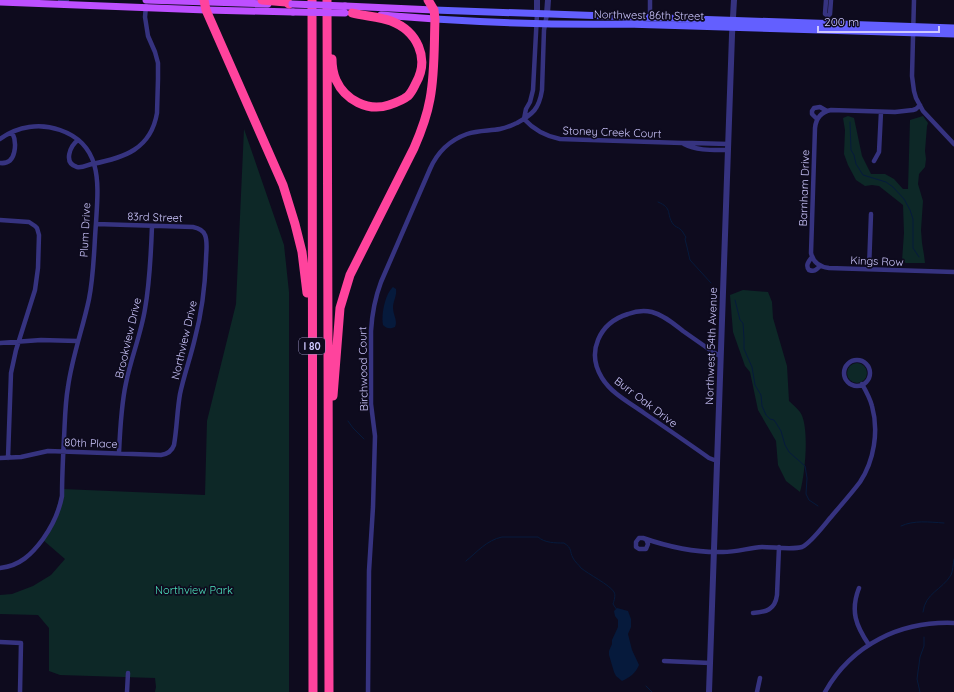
<svg xmlns="http://www.w3.org/2000/svg" width="954" height="692" font-family="Quicksand,sans-serif">
	<style>
		.green { fill: #0d2827 }
		.water { fill: #061a3c }
		.lines { fill: none; stroke-linecap: round; stroke-linejoin: round }
		.stream { stroke: #061a3c; stroke-width: 1 }
		.minor { stroke: #363380; stroke-width: 4.5 }
		.tertiary { stroke: #363380; stroke-width: 6 }
		.secondary { stroke: #635fff; stroke-width: 7 }
		.primary { stroke: #bd4fff; stroke-width: 7 }
		.motorway { stroke: #ff439d; stroke-width: 9 }
		.primary-bridge { stroke: #bd4fff; stroke-width: 7 }
		.labels { text-anchor: middle; dominant-baseline: central; stroke-width: 3.5; stroke-linejoin: round; paint-order: stroke }
		.shield { fill: #0e0b1e; stroke: #948fbc; stroke-width: 1 }
		.shield-label { font-size: 10px; font-weight: bold; fill: #cec8ff }
		.street-label { font-size: 11px; fill: #cec8ff; stroke: #0e0b1e }
		.park-label { font-size: 11px; fill: #4ee5bf; stroke: #0e0b1e }
	</style>
	<rect width="100%" height="100%" fill="#0e0b1e"/>
	<path class="green" d="M848,116L854,118L862,156L871,174H885L894,179L903,189H908L910,120L923,116L928,123L927,126L925,151L926,159L925,167L919,174L918,184L923,201L921,230L922,243L924,255L925,263H906L902,261L904,233L903,205L879,186L872,185L865,186L856,180L848,165L844,154L845,130L843,118Z
		M244,129L284,245L289,292V692H155L156,687L155,678L60,675L49,671V628L38,615L0,614V595L12,594L33,586L51,575L65,559L43,540L52,525L62,489L205,495L207,421L236,304Z
		M743,290L768,292L772,302L773,318L787,366L789,401C793,405 797,408 800,412C810,426 805,475 800,492L786,481L778,465L776,441L758,410L750,372L745,366L733,332L730,295Z
		M847 373a10 10 0 1 1 20 0a10 10 0 1 1-20 0Z"/>
	<path class="water" d="M393,287L396,289C397,296 393,301 393,308C393,315 398,320 395,327C390,329 387,329 383,325C381,315 385,295 392,288Z
		M617,608L628,611L631,619V627L628,634L632,650L639,665C636,673 629,678 622,681L616,676L614,672L609,655V651L612,644V640L618,627V620L615,616L614,611Z"/>
	<g class="lines">
		<path class="stream" d="M850,122L851,150L854,155L856,164L863,175L886,182L893,187L904,199L910,210L913,219V248L919,257
			M658,202C673,208 666,214 673,224C675,227 678,227 680,229C683,231 684,235 686,237L685,239L687,247L690,260L711,283
			M735,300L740,320L743,323L744,338V349L752,367L755,385L761,395L762,406L766,415L770,419L774,420L776,423L781,431L785,445L789,452L805,466L807,478L806,494L809,500L818,506
			M348,421L353,428L364,439
			M901,526C914,520 929,522 944,523
			M466,561C477,552 487,540 502,537H538C545,543 555,543 564,543C573,549 569,551 573,558C575,562 579,565 581,568C588,574 610,585 614,592C616,595 614,601 613,604L617,610
			M923,612C925,593 942,590 951,575C953,571 953,564 954,559
			M646,686L652,692
			M920,692L917,679L920,657L924,646V637"/>
		<path class="minor" d="M826,0L825,14L828,16
			M914,0L912,76L914,91L916,98L923,111L954,144
			M650,18V0
			M827,25L828,16L830,14L831,0
			M920,105L916,109L913,110L895,112L831,110C821,112 816,118 815,128L811,253C813,262 820,267 829,268L954,272
			M524,119C534,130 545,136 560,139L682,143H692L728,144
			M524,119L526,109L530,102L533,90L537,14
			M817,119L812,114V111L814,108L820,107L827,111
			M0,139C18,126 40,123 60,130C104,145 98,187 96,223C94,248 94,274 89,299C83,328 72,357 68,387C65,404 65,421 64,438C63,457 62,476 62,496C59,512 53,525 43,539C32,554 20,566 0,568
			M78,140C70,146 63,163 77,167C83,168 87,165 92,164C124,158 151,149 157,113L158,79V63L155,52L148,36L145,17L146,6
			M684,144C697,151 713,150 728,150
			M874,161L879,152L881,112
			M0,163C17,165 17,142 12,132
			M0,220L29,222L35,226L37,228L39,235L38,268L35,290L16,350L11,373L8,458
			M812,257C809,261 805,265 809,270C815,272 816,270 820,266
			M869,269L871,214
			M0,343L41,340L77,341
			M844 373a13 13 0 1 1 26 0a13 13 0 1 1-26 0Z
			M119,453C120,430 121,406 126,383C131,358 141,334 145,309C150,281 151,254 152,226
			M0,458L21,457L48,451L161,455C168,454 172,451 174,445C177,428 177,411 180,394C184,375 191,356 195,338C202,312 205,286 206,260C206,252 208,242 205,235C203,230 198,228 193,227L96,224
			M717,461L709,458C688,443 666,428 644,413C630,403 612,394 602,378C586,352 599,323 628,314C636,311 644,310 652,312C664,315 674,324 683,331C693,338 703,345 713,352L720,356
			M646,539L648,544L646,549H639L636,547V542L639,538H643C669,547 696,553 723,552C736,552 749,548 762,547C773,547 792,550 802,547C811,543 824,525 831,517C841,505 851,494 860,482C874,461 879,431 872,406C870,398 866,391 862,384
			M859,588C850,611 856,626 869,645
			M753,613C766,612 775,610 777,595L779,547
			M0,642L21,643L20,692
			M664,661L710,663
			M127,692L128,673
			M368,692L369,571L373,507L375,436L371,404V331C372,314 375,298 381,282L430,169C437,153 450,140 467,134C478,130 489,131 500,129C506,128 512,125 517,123C533,114 539,109 542,90L544,30L547,14
			M757,692L760,678
			M825,692C852,644 901,621 954,623"/>
		<path class="tertiary" d="M61,0L63,4L66,0
			M537,14V0
			M547,14L548,0
			M709,692L732,35L734,0"/>
		<path class="secondary" d="M434,10L954,28
			M435,19C499,23 563,25 626,24L954,34"/>
		<path class="primary" d="M146,0L268,4
			M0,2L206,10L293,12
			M345,6L434,10
			M381,15L435,19"/>
		<path class="motorway" d="M204,0L206,10L283,185L295,224L302,252L307,293
			M262,0L286,2L289,4
			M312,0L313,692
			M327,0L329,692
			M332,59C332,66 333,73 336,80C345,100 368,112 389,105C395,103 403,100 408,96C412,92 414,87 416,83C430,58 417,31 391,21C381,17 364,16 352,13
			M333,396L340,308L350,275L414,148C421,132 427,116 430,99C435,73 434,45 435,19L434,10L428,0"/>
		<path class="primary-bridge" d="M292,4L345,6
			M293,12L345,13"/>
	</g>
	<g class="labels">
		<rect class="shield" x="299" y="338" width="26" height="16" rx="3"/>
		<g class="shield-label">
			<text x="312" y="346">I 80</text>
		</g>
		<g class="street-label">
			<text transform="translate(649 15) rotate(1)">Northwest 86th Street</text>
			<text transform="translate(612 132) rotate(2)">Stoney Creek Court</text>
			<text transform="translate(804 188) rotate(-88)">Barnham Drive</text>
			<text transform="translate(155 217) rotate(2)">83rd Street</text>
			<text transform="translate(85 230) rotate(-87)">Plum Drive</text>
			<text transform="translate(877 261) rotate(2)">Kings Row</text>
			<text transform="translate(128 338) rotate(-77)">Brookview Drive</text>
			<text transform="translate(184 340) rotate(-77)">Northview Drive</text>
			<text transform="translate(711 346) rotate(-88)">Northwest 54th Avenue</text>
			<text transform="translate(363 369) rotate(-91)">Birchwood Court</text>
			<text transform="translate(646 402) rotate(37)">Burr Oak Drive</text>
			<text transform="translate(91 443) rotate(2)">80th Place</text>
		</g>
		<g class="park-label">
			<text x="194" y="590">Northview Park</text>
		</g>
	</g>
	<path d="M818 26v6h121v-6" fill="none" stroke="#cec8ff" stroke-width="2"/>
	<text x="824" y="26" font-size="12" fill="#cec8ff" stroke="#0e0b1e" stroke-width="3" paint-order="stroke">200 m</text>
</svg>
